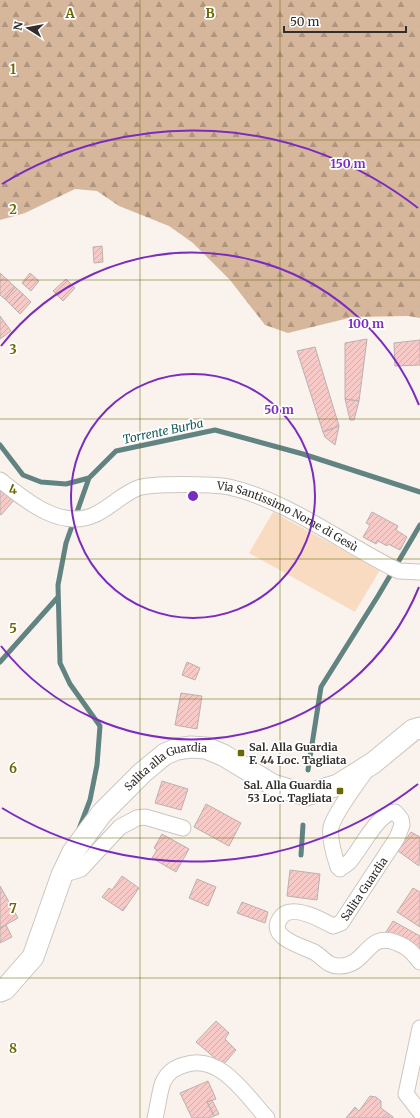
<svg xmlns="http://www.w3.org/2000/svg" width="420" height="1118" font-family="Merriweather,serif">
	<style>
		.grass { fill: #f9dbc2 }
		.forest { fill: url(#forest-firs) }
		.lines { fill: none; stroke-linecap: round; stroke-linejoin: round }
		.stream { stroke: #618382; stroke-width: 5 }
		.building { fill: url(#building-hatch); stroke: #bab1b0 }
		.minor-casing { stroke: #ccc6c1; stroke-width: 17 }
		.secondary-casing { stroke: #ccc6c1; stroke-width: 23 }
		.minor { stroke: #fff; stroke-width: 15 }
		.secondary { stroke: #fff; stroke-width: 21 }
		.grid { fill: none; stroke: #6b6905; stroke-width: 1; stroke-opacity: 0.55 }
		.ring { fill: none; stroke: #7b2cbf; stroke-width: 2 }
		.poi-dot { fill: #6b6905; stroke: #fff; stroke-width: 1.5 }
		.labels { text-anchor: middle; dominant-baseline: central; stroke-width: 3.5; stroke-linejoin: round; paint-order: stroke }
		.street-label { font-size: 11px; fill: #312e2c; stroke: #fff }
		.poi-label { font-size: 11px; font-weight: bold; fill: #312e2c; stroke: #fff; text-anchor: start }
		.water-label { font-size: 12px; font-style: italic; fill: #175c5d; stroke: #fff }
		.grid-label { font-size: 13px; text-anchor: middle; font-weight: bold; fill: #6b6905; stroke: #fff; stroke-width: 3.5; stroke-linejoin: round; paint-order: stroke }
		.centre { fill: #7b2cbf; stroke: #fff; stroke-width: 2 }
		.ring-label { font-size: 12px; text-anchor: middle; font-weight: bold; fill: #7b2cbf; stroke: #fff; stroke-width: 3.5; stroke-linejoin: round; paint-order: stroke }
	</style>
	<defs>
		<pattern id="forest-firs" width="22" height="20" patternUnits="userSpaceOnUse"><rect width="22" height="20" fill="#d7b79c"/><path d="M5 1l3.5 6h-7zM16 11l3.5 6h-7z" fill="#af957f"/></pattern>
		<pattern id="building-hatch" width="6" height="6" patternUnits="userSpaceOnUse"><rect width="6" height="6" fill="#f7c9c7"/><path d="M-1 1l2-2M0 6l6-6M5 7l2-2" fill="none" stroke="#d4adab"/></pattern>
	</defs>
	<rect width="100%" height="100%" fill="#faf3ed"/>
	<path class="grass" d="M273,512L380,570L355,612L249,553Z"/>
	<path class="forest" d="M0,0H420V318L408,316L353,317L288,333L265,325L230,280L193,243L169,226L119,206L97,191L75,189L25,213L0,220Z"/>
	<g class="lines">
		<path class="stream" d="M0,445L23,475L41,482L66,484L89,478L116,451L215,430L303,454L420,492
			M0,662L58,597
			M308,770L321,687L378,596L420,525
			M79,829L90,800L97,765L100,726L70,684L60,663L58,585L66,543L89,478
			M301,855L303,825"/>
	</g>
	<path class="building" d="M102,246L103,262L94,263L93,247Z
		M0,273L15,287L5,299L0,295Z
		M30,273L39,281L31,291L22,283Z
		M66,279L75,288L63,301L53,291Z
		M15,287L23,294L12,306L5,299Z
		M23,294L31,302L20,314L12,306Z
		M0,316L11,331L0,339Z
		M367,339L359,401L345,399V343Z
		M420,340V365L395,366L394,343Z
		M315,347L339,426L323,432L297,351Z
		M345,399L359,401L354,420H350Z
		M339,426L335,445L325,437L323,432Z
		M0,487L15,499L1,515L0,514Z
		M372,512L398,526L396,530L407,537L400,550L388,544L387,546L378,541L376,544L363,537L370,525L366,523Z
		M187,662L200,668L195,680L182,675Z
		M181,693L202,696L197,729L175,725Z
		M162,781L188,789L181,810L155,803Z
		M206,804L241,823L229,846L194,827Z
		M411,832L420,837L419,866L398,851Z
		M162,834L189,849L176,872L152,858L157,850L154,848Z
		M290,870L320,874L317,900L287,896Z
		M122,876L139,888L123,911L102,897L109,888L112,890Z
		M197,879L216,887L208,906L189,898Z
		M0,886L18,918L0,928Z
		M413,888L420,892V927L397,912Z
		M242,902L268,912L265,923L237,913Z
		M393,921L420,936V947L418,951L386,932Z
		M6,925L12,937L0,943V928Z
		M216,1021L229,1033L225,1039L236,1050L223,1065L196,1042Z
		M208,1081L216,1099L207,1102L214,1116L210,1118H192L180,1093Z
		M370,1096L376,1097L381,1101V1108L389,1114L385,1118H346L355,1107L359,1111Z
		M212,1100L219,1114L214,1116L207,1102Z
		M389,1114L393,1117V1118H385Z"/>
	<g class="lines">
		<defs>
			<g id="minor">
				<path id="s1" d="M0,480C25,500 60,530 94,515C110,508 122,494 138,488C152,483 213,484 229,487C287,500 345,545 399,571L420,572"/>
				<path d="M365,772C357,783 334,815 331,827C329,839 334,855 338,867L340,869C343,866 348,864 350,861C361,849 378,812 395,812L401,819L402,825L397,838L341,923L333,926C322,920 293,904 282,916C264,937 302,946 314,952C323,957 328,967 340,966C367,966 367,930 397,943C408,947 413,953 420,962"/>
				<path d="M62,875L81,869L120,827L137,818L145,817L183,828"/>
				<path d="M420,1028L406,1094L420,1112"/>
				<path d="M155,1118C158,1107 159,1093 163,1082C168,1072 174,1068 184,1065C220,1052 247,1097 267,1118"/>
			</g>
			<g id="secondary">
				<path id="s2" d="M0,991L5,989L33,957L62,875L73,852L102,813L142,773L165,754L177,749L191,747L206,748L223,755L273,785L306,795L338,785L373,763L413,730L420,728"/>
			</g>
		</defs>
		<use href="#minor" class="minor-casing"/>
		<use href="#secondary" class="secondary-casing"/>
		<use href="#minor" class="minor"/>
		<use href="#secondary" class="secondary"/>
	</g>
	<path class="grid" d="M140,0V1118M280,0V1118M0,140H420M0,280H420M0,419H420M0,559H420M0,699H420M0,838H420M0,978H420"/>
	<g class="ring">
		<circle cx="193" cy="496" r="122"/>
		<path d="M419 587A244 244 0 0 1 1 646M1 346A244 244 0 0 1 419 405"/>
		<path d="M418 784A366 366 0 0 1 2 808M2 184A366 366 0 0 1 418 208"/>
	</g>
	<g class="poi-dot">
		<rect x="237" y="749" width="8" height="8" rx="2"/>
		<rect x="336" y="787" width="8" height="8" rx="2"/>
	</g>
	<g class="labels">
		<g class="street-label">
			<text stroke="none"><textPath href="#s1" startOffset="314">Via Santissimo Nome di Gesù</textPath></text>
			<text stroke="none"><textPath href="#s2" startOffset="291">Salita alla Guardia</textPath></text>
			<text transform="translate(364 889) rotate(-56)">Salita Guardia</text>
		</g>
		<g class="poi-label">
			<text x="249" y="747">Sal. Alla Guardia<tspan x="249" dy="13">F. 44 Loc. Tagliata</tspan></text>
			<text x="332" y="785" text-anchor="end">Sal. Alla Guardia<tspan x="332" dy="13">53 Loc. Tagliata</tspan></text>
		</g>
		<g class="water-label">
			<text transform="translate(163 431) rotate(-12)">Torrente Burba</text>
		</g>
	</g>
	<g class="grid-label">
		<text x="70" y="18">A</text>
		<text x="210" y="18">B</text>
		<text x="13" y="74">1</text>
		<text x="13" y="214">2</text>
		<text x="13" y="354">3</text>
		<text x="13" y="494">4</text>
		<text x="13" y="633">5</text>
		<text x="13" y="773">6</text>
		<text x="13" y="913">7</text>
		<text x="13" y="1053">8</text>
	</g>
	<circle cx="193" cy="496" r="6" class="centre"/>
	<g class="ring-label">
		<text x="348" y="168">150 m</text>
		<text x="366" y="328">100 m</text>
		<text x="279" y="414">50 m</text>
	</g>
	<g transform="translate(28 28) rotate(281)" stroke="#ffffff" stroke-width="3" paint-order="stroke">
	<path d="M0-3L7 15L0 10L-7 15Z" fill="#312e2c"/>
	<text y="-6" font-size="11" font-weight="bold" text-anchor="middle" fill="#312e2c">N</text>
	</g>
	<path d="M284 26v6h122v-6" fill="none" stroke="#312e2c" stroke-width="2"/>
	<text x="290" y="26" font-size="12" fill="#312e2c" stroke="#ffffff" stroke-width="3" paint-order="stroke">50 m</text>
</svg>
